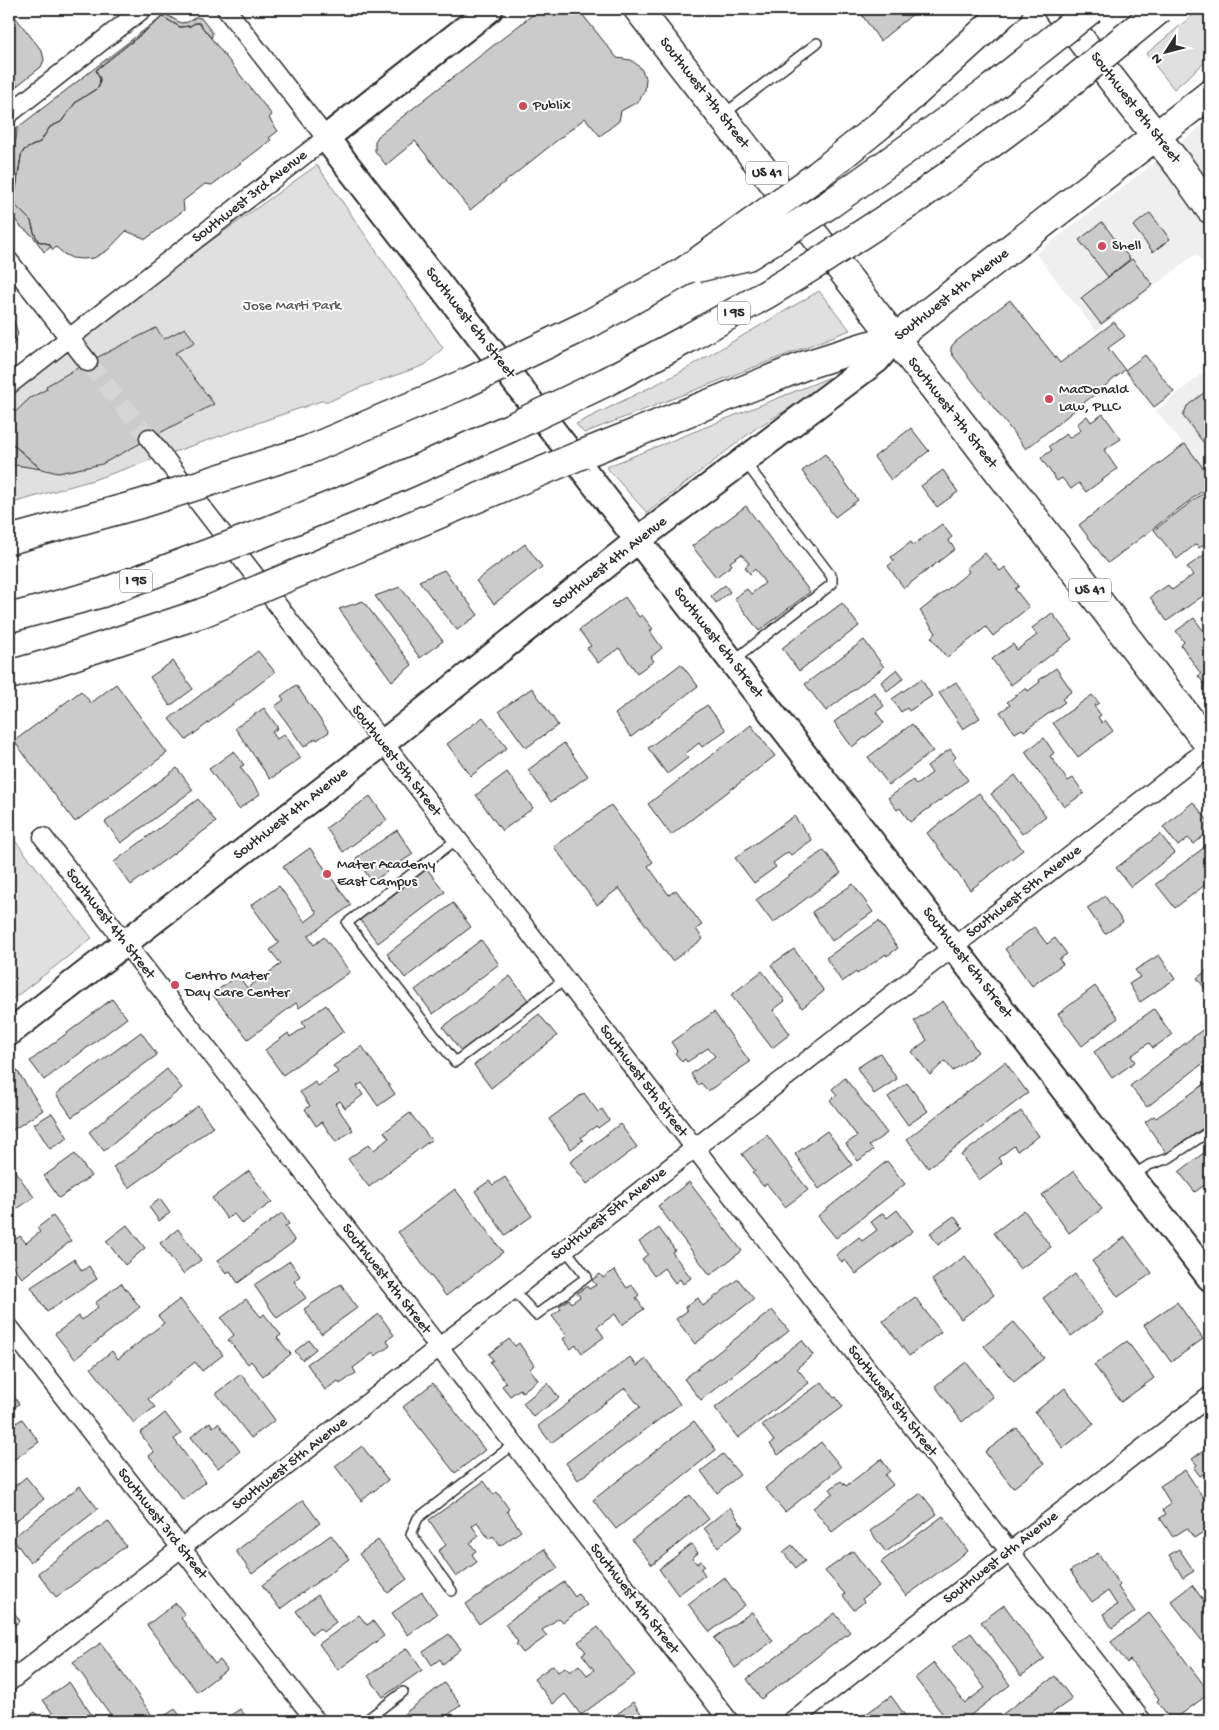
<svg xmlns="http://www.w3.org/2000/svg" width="1219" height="1730" font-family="'Gochi Hand',sans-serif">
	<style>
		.built { fill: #efefef }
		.green { fill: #e0e0e0; stroke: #868686 }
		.building { fill: #cbcbcb; stroke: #2b2b2b }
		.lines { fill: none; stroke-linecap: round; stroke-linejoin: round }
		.street-tunnel { stroke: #d5d5d5; stroke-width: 18; stroke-dasharray: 18 9; stroke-linecap: butt }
		.lane-casing { stroke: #2b2b2b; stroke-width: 12 }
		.street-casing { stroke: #2b2b2b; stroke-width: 21 }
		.secondary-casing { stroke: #2b2b2b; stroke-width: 29 }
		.primary-casing { stroke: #2b2b2b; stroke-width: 31 }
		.highway-casing { stroke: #2b2b2b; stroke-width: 31 }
		.lane { stroke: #fff; stroke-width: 9 }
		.street { stroke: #fff; stroke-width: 18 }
		.secondary { stroke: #fff; stroke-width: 25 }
		.primary { stroke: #fff; stroke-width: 28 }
		.highway { stroke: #fff; stroke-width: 28 }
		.highway-bridge-casing { stroke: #2b2b2b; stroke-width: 31; stroke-linecap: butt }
		.highway-bridge { stroke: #fff; stroke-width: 28 }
		.poi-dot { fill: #d1495b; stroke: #fff; stroke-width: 2 }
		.labels { text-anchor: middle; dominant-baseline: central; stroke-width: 4; stroke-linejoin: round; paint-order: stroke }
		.shield { fill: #fff; stroke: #6b6b6b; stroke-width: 1 }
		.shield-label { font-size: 14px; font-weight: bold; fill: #2b2b2b }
		.street-label { font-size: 15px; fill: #2b2b2b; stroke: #fff }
		.poi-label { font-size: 15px; fill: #2b2b2b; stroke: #fff; text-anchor: start }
		.park-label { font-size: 15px; fill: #585858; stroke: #fff }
	</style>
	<rect width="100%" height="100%" fill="#fff"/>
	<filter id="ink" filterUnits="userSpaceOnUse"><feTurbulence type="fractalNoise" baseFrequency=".02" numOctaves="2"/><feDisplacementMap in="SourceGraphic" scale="10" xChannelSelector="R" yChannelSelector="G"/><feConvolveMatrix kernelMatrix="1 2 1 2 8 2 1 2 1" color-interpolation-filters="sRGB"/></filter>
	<g filter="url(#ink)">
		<path class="built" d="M1210,120V272L1196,254L1096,331L1036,254Z
			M1210,367V477L1156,411Z"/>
		<path class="green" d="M1200,9H1210V58L1174,89L1146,54Z
			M317,165L443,348L425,365L359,388L330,401H321L93,480L9,504V385Z
			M819,291L850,330L584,433L576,424L679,373Z
			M833,376L834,381L755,429L647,513L606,467Z
			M9,833L92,938L9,1002Z"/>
		<path class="building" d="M9,9L42,51L44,60L41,67L9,92Z
			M540,9H578L617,58L631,60L640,67L646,78L645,90L639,101L621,111L619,121L600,136L585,118L470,210L415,141L386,165L375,151V141L379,135Z
			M858,9H919L880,41Z
			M165,14L181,23L188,22L196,17L201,18L212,32V37L211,38L199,23H195L190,26L180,27L163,17L96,70L100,79L99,87L76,102L61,122L50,127L40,142L24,150L21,156L15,195L16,206L31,221L34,232L38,241L49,244L51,247L44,252L33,236L20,226L9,211V148L16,140L17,128Z
			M163,17L180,27L190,26L195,23H199L272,115L269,118L278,131L269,138L271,140L212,185L205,184L183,201L184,210L146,239L126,231L108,250L94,258L83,259L72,258L64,254L56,247L53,250L49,244L38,241L34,232L31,221L16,206L15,195L21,156L24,150L40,142L50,127L61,122L76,102L99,87L100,79L96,70Z
			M1150,213L1170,239L1153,252L1133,226Z
			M1102,222L1130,259L1108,277L1079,240Z
			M1132,259L1153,285L1101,324L1081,298Z
			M1010,300L1060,363L1114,322L1125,336L1108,348L1125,370L1026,449L954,357L951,352V347L955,342Z
			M9,314L14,321L18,334L13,345L9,349Z
			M156,328L164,339L185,328L195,342L175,353L214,404L102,464L58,473L41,469L9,441V418L30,398L47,389L46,386L88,362Z
			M1145,355L1174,392L1154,407L1125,370Z
			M1210,388V451L1183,416L1187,406Z
			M1103,414L1121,439L1104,450L1117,469L1086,492L1079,483L1071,489L1062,478L1057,481L1041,458L1052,450L1049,446L1066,434L1069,438L1081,430L1077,424L1087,416L1091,422Z
			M911,428L929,451L891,480L874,457Z
			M9,441L41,469L9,464Z
			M1185,444L1210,477V485L1108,563L1079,525Z
			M825,454L858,500L835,517L802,471Z
			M943,470L958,492L937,507L921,486Z
			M1210,488V540L1199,548L1196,544L1177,559L1154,530Z
			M746,506L810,592L759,631L734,598L747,589L751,594L765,583L755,569L750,574L745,567L749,564L742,554L730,562L732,565L716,577L692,546Z
			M942,524L952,537L948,540L955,549L904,588L888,566L894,561L891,557L911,542L913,545Z
			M525,544L542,567L494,604L476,581Z
			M1210,551V591L1167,621L1150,597L1168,585L1172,590L1193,575L1187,567Z
			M985,553L1000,571L1005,567L1019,586L1015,589L1029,607L993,636L986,627L947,658L931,637L936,633L920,611L969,572L966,568Z
			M444,570L478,615L457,630L419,581Z
			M725,585L730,592L716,603L711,596Z
			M400,587L443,641L420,658L375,596Z
			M625,597L639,617L642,615L653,629L650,631L662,648L651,657L654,661L637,673L619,648L598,663L587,648L591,646L579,630Z
			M363,601L412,665L392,681L339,609Z
			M842,603L859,626L799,671L782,648Z
			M1052,613L1072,639L1011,685L992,659L1013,644L1017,650L1037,635L1032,628Z
			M1194,618L1210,640V686L1208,688L1198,676L1201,674L1181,645L1184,642L1176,631Z
			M864,640L884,667L826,711L805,684Z
			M258,651L275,672L186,740L169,719Z
			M173,661L193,689L170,706L150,677Z
			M681,664L698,686L631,737L615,714Z
			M1056,668L1072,691L1062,699L1065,702L1024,731L1022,729L1015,733L1000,712L1010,705L1007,702L1026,688L1028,691L1040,682L1039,680Z
			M897,669L904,678L887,691L881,682Z
			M921,679L932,696L909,711L907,708L901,712L892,699Z
			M956,682L980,718L963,729L939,693Z
			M116,684L167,753L75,822L14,741L81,691L91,703Z
			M296,685L329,732L317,740L316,738L304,747L275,706L284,700L281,696Z
			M532,688L558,725L526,748L499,711Z
			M874,692L884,706L876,712L884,723L852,747L834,722Z
			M1092,695L1099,703L1094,706L1101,715L1098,717L1102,723L1105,720L1113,731L1078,757L1053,723Z
			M707,705L726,730L702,747L699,743L685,754L688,758L667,774L648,748Z
			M264,708L278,728L272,732L277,739L284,734L301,758L270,779L235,728Z
			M483,717L507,748L471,776L447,744Z
			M912,724L933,751L889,785L868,757Z
			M751,725L775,756L671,835L648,804Z
			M1044,738L1054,753L1050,756L1068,781L1073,778L1084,793L1064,807L1025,752Z
			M564,743L588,776L551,802L528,770Z
			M950,749L956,757L953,760L968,780L910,822L900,808L897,810L888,798L913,780L916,785L932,773L927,766Z
			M234,751L244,765L240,767L260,794L239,809L209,769Z
			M177,768L193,790L121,843L105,822Z
			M507,772L533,808L502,831L476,795Z
			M1015,775L1046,816L1022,834L991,794Z
			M979,793L1023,850L970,890L927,833Z
			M370,796L387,820L343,852L326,828Z
			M198,799L216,822L131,885L114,862Z
			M1193,802L1210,823V830L1194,844L1188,838L1178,846L1163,827Z
			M611,805L653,862L648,866L669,895L676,890L702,925L696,929L703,939L672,961L619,888L597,905L554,847Z
			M794,816L812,840L791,855L788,852L773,863L776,867L754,883L735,858Z
			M397,830L413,854L372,882L356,858Z
			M1160,834L1175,853L1131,887L1116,868Z
			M1210,843V881L1175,908L1156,884Z
			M310,848L351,905L308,936L314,945L324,937L350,972L299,1008L296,1003L248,1039L212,994L238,975L247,988L281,964L270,950L279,943L251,905L279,886L305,922L317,913L283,867Z
			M824,850L841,873L773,923L756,900Z
			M427,869L445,892L378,943L360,920Z
			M853,884L873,912L832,941L812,912Z
			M1105,896L1123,922L1105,934L1087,908Z
			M453,903L471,927L405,978L387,954Z
			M879,921L898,948L887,956L886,954L857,974L856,972L842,982L826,958Z
			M1034,927L1047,944L1055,938L1067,954L1059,959L1063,964L1032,986L1005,949Z
			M481,940L499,964L433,1014L415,990Z
			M794,949L824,991L802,1008L771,965Z
			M1159,955L1175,979L1140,1002L1129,984L1140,977L1135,970Z
			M1210,968V995L1197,978Z
			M762,971L785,1001L773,1010L790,1034L772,1048L731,995Z
			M510,976L528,1000L461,1051L443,1027Z
			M1095,986L1118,1018L1082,1046L1058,1014Z
			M112,999L127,1018L44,1080L30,1061Z
			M943,1001L978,1052L953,1071L945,1061L930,1075L912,1052L927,1040L914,1021Z
			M326,1005L344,1031L283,1075L265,1050L288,1033L290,1037L305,1027L302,1022Z
			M1154,1009L1172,1035L1153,1048L1149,1043L1131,1056L1135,1062L1112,1078L1094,1052Z
			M714,1012L750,1062L708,1091L701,1083L698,1085L691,1074L715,1056L708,1048L687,1062L685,1059L682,1062L675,1053L677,1051L671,1042Z
			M539,1014L557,1036L491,1088L474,1065Z
			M1206,1027L1210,1032V1058L1147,1107L1130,1086Z
			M141,1032L157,1055L72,1117L56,1094Z
			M362,1046L395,1094L378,1106L362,1083L357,1086L363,1095L345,1108L340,1101L335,1104L353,1130L336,1142L322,1122L316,1126L305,1109L310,1106L300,1092L315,1082L318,1086L338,1072L333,1066Z
			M880,1053L897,1079L874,1094L857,1068Z
			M1005,1062L1028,1093L928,1168L907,1139Z
			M16,1069L43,1110L10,1132L9,1074Z
			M167,1069L182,1088L104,1151L89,1132Z
			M845,1078L887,1133L869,1146L873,1150L858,1161L846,1144L857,1136L830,1100L837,1095L832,1089Z
			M1209,1081L1210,1083V1123L1167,1154L1145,1122L1154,1116L1156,1118Z
			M907,1083L928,1111L908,1125L888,1097Z
			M584,1093L598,1112L602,1109L609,1120L598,1128L596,1126L581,1137L583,1140L571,1149L549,1119Z
			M198,1106L213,1127L129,1188L113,1167Z
			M1021,1111L1039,1136L1017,1151L1014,1146L998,1158L1002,1163L979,1180L961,1155Z
			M52,1113L68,1138L50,1149L34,1124Z
			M410,1113L431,1140L369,1187L348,1159L369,1144L374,1150L389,1138L384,1132Z
			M620,1124L637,1147L587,1184L570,1162Z
			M827,1131L852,1165L819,1189L795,1154Z
			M767,1135L808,1190L785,1207L767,1184L763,1186L752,1172L755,1171L742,1154Z
			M1210,1148V1181L1195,1192L1179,1172Z
			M75,1154L91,1176L59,1198L44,1176Z
			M887,1161L905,1184L836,1238L818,1216Z
			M9,1163L34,1197L10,1214L9,1212Z
			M249,1171L272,1202L242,1224L234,1214L227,1219L212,1198Z
			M1074,1171L1102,1209L1069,1233L1042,1195Z
			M505,1177L532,1216L505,1235L475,1191L489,1181L493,1185Z
			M689,1182L742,1251L710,1275L658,1206Z
			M455,1189L503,1252L446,1296L398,1232Z
			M160,1199L170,1213L159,1221L149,1207Z
			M897,1210L913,1231L856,1274L845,1260L842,1262L836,1255L859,1237L862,1241L877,1230L871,1222L883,1213L887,1218Z
			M1024,1210L1051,1247L1020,1269L994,1233Z
			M282,1213L289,1224L285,1227L295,1241L238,1283L230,1271L226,1273L217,1261Z
			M53,1216L71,1241L22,1278L9,1261V1244L20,1236L26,1243L40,1232L37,1228Z
			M954,1216L963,1228L938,1245L930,1233Z
			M127,1225L145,1248L125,1265L106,1241Z
			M659,1228L675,1250L672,1252L691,1278L683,1284L680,1279L675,1283L664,1268L654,1276L642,1259L648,1254L639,1242Z
			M178,1229L201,1260L183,1274L160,1243Z
			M1125,1237L1152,1273L1118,1297L1092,1261Z
			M965,1256L994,1295L961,1319L932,1280Z
			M74,1259L82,1271L89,1266L97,1279L47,1312L31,1287Z
			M290,1261L300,1276L294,1281L306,1298L277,1318L254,1285Z
			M614,1270L627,1288L632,1285L639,1295L636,1298L644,1309L622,1325L615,1314L597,1327L604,1337L582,1353L576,1345L571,1349L563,1339L567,1336L552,1316L561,1309L559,1306L569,1299L571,1303L580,1297L577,1293L587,1286L589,1289L596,1285L592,1280L600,1274L603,1278Z
			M1075,1274L1103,1313L1071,1336L1043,1298Z
			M738,1279L754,1299L695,1344L676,1319L687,1311L685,1307L698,1298L703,1306Z
			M121,1283L140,1307L75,1359L55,1334L79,1316L82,1320L98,1307L95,1303Z
			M341,1284L357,1308L321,1334L304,1309Z
			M915,1297L941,1332L909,1356L883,1321Z
			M180,1299L223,1355L202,1371L195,1362L148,1399L155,1407L134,1423L91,1368L112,1351L118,1359L164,1323L158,1316Z
			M246,1299L261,1317L264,1314L281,1335L277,1338L291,1354L263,1376L251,1361L248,1364L228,1340L234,1335L221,1318Z
			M1177,1302L1203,1339L1171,1362L1144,1325Z
			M772,1310L789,1331L701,1400L684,1379Z
			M379,1314L394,1335L387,1340L390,1346L375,1356L373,1353L353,1368L356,1373L340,1384L338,1381L325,1390L307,1364Z
			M1014,1322L1044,1358L1014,1382L984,1346Z
			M509,1339L515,1346L519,1343L534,1365L530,1369L538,1380L522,1392L520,1389L510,1396L502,1386L506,1383L490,1362L493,1360L489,1354Z
			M309,1340L316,1349L302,1360L295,1351Z
			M802,1340L813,1355L797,1368L809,1383L738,1438L715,1408Z
			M1127,1341L1154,1378L1121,1402L1094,1365Z
			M630,1357L637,1366L646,1359L680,1404L578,1480L566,1463L640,1407L625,1388L551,1443L538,1426Z
			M966,1362L993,1397L962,1422L935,1386Z
			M241,1374L275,1420L251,1438L216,1393Z
			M822,1382L834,1398L836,1397L843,1407L778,1455L770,1444L774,1441L762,1425Z
			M433,1383L485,1450L455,1473L403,1407Z
			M548,1383L559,1398L533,1417L523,1403Z
			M1065,1388L1094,1424L1063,1448L1035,1412Z
			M9,1389L19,1404L9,1411Z
			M165,1413L181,1434L174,1439L206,1482L183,1500L149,1456L154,1452L140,1433Z
			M22,1419L39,1442L9,1463V1428Z
			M694,1421L716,1450L616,1529L593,1500Z
			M210,1422L213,1427L218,1423L240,1451L218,1468L206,1453L205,1455L191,1437Z
			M1017,1428L1044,1464L1013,1488L985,1452Z
			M821,1442L841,1467L785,1512L765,1488Z
			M362,1446L388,1480L361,1501L335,1466Z
			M1210,1446V1483L1203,1474L1200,1476L1194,1468L1197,1465L1192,1459Z
			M723,1454L740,1475L717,1493L701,1471Z
			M881,1459L890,1471L885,1475L893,1485L832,1532L813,1508L833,1493L830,1489L841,1481L846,1486Z
			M1185,1470L1210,1508V1519L1204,1523L1208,1529L1194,1538L1187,1528L1173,1537L1160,1518L1166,1514L1163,1510L1171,1504L1160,1486Z
			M26,1477L44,1499L9,1526V1491Z
			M484,1481L494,1495L497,1492L509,1509L507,1511L521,1531L500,1546L493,1536L489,1539L477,1522L472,1526L479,1536L470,1543L476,1551L472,1554L477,1562L456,1577L438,1551L446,1545L429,1520Z
			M80,1486L98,1509L30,1562L12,1538Z
			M921,1493L937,1514L886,1552L870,1531Z
			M690,1495L709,1519L652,1565L632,1540Z
			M303,1500L320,1523L252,1574L236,1551Z
			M730,1507L743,1527L718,1547L704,1528Z
			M943,1516L968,1551L906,1596L881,1562Z
			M108,1521L126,1546L56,1597L38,1573Z
			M331,1535L349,1559L280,1609L262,1585Z
			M378,1540L407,1579L388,1593L359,1554Z
			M692,1544L698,1553L692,1558L697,1564L701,1561L705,1566L701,1569L705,1575L678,1595L659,1569Z
			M792,1545L805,1561L796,1568L783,1552Z
			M544,1549L558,1568L479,1624L466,1604Z
			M1179,1549L1194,1571L1183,1578L1169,1555Z
			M853,1551L879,1586L862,1599L864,1602L854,1610L843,1596L845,1594L825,1571Z
			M1098,1553L1120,1585L1118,1587L1135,1612L1112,1628L1103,1614L1117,1605L1108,1591L1092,1602L1070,1571Z
			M724,1577L745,1605L710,1632L688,1604Z
			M564,1582L575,1597L578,1594L587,1605L563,1622L559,1618L542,1630L547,1636L523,1653L516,1644L518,1642L505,1624Z
			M1192,1585L1210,1609V1651L1171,1601Z
			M422,1592L437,1614L408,1635L392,1613Z
			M318,1595L336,1622L323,1632L320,1628L312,1634L296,1611Z
			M176,1603L185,1615L181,1618L215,1664L220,1660L227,1669L197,1692L147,1625Z
			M9,1605L20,1621L9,1629Z
			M1004,1605L1044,1659L1021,1676L981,1622Z
			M752,1612L773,1641L735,1668L714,1638Z
			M835,1613L850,1632L761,1699L747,1679Z
			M1149,1613L1210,1693L1172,1721L1157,1701L1159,1699L1130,1660L1127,1663L1111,1642Z
			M359,1615L367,1625L373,1621L384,1636L338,1670L319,1644Z
			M598,1627L635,1675L581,1715L565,1694L553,1704L534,1679L553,1665L558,1672L565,1667L570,1672L579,1665L587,1675L594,1670L582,1654L586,1652L578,1642Z
			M971,1633L1010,1685L963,1721H948L915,1678L934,1663L965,1703L985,1688L953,1646Z
			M449,1634L461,1649L443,1664L440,1659L432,1665L423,1652Z
			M101,1643L156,1721H115L73,1662Z
			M407,1648L422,1670L383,1697L368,1676Z
			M1055,1676L1072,1699L1041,1721H993Z
			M69,1682L96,1721H58L43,1700Z
			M444,1683L461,1705L440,1721H395Z
			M891,1696L909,1721H856Z
			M633,1702L645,1719L642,1721H608Z
			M175,1709L184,1721H157Z
			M240,1709L249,1721H222Z
			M35,1712L42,1721H22Z"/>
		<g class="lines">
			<path class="street-tunnel" d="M88,362L149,438"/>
			<defs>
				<path id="lane" d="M724,114L817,43
					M733,661L832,584V577L745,462
					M456,840L347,923L455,1062L565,979
					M1132,1176L1149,1165L1169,1158L1210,1131
					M513,1290L536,1315L587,1277L565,1249
					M452,1591L411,1534L418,1518L514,1444
					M365,1721L403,1692"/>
				<path id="street" d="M9,114L143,9
					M9,261L88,362
					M9,385L326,138L226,9
					M149,438L711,1169L1142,1721
					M43,837L729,1721
					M9,1327L316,1721
					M9,1682L1210,747
					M792,1721L1210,1396"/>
				<path id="secondary" d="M490,9L326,138L1210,1278
					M9,1033L397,732L638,540L877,360L894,339"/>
				<path id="primary" d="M638,9L969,433L1210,746
					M1057,9L1180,167L1210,209
					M894,339L1210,94"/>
				<path id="highway" d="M818,175L880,125L1008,9
					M583,454L806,365L866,346L894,339"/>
			</defs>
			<use href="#lane" class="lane-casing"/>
			<use href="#street" class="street-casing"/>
			<use href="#secondary" class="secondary-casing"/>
			<use href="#primary" class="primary-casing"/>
			<use href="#highway" class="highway-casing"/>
			<use href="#lane" class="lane"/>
			<use href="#street" class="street"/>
			<use href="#secondary" class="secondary"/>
			<use href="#primary" class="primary"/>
			<use href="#highway" class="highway"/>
			<defs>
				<path id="highway-bridge" d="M697,268L748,256L830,204L988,91L1091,9
					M9,540L140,504L308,450L466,383L587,325L683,272L818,175
					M9,618L102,593L260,534L370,490L510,428L606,382L687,339L767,294L816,264L919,197L1038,109L1160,9
					M9,675L58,661L202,613L583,454"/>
			</defs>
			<use href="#highway-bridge" class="highway-bridge-casing"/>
			<use href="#highway-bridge" class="highway-bridge"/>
		</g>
	</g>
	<g class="poi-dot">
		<circle cx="523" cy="106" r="5"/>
		<circle cx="1102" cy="246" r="5"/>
		<circle cx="1049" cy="399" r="5"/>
		<circle cx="327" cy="874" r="5"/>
		<circle cx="175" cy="985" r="5"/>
	</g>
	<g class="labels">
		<g class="shield">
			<rect x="746" y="161.5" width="42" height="23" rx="4"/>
			<rect x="718" y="301.5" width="32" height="23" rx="4"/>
			<rect x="120" y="569.5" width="32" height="23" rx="4"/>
			<rect x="1069" y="578.5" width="42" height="23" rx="4"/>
		</g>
		<g class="shield-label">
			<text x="767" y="173">US 41</text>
			<text x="734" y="313">I 95</text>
			<text x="136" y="581">I 95</text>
			<text x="1090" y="590">US 41</text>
		</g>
		<g class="street-label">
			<text transform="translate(704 93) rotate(52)">Southwest 7th Street</text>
			<text transform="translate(1135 108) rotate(52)">Southwest 8th Street</text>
			<text transform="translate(250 197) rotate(-38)">Southwest 3rd Avenue</text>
			<text transform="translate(952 295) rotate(-38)">Southwest 4th Avenue</text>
			<text transform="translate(470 323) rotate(52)">Southwest 6th Street</text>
			<text transform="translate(952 413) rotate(52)">Southwest 7th Street</text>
			<text transform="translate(610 563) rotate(-38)">Southwest 4th Avenue</text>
			<text transform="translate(718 643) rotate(52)">Southwest 6th Street</text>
			<text transform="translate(396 761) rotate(52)">Southwest 5th Street</text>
			<text transform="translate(291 814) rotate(-38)">Southwest 4th Avenue</text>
			<text transform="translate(1024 892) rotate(-38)">Southwest 5th Avenue</text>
			<text transform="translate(110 924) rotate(52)">Southwest 4th Street</text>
			<text transform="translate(967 963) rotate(52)">Southwest 6th Street</text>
			<text transform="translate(643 1081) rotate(53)">Southwest 5th Street</text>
			<text transform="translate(609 1214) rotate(-38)">Southwest 5th Avenue</text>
			<text transform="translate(386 1279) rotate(52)">Southwest 4th Street</text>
			<text transform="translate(892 1401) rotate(52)">Southwest 5th Street</text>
			<text transform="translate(290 1464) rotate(-38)">Southwest 5th Avenue</text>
			<text transform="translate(162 1524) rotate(52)">Southwest 3rd Street</text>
			<text transform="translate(1001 1558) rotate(-38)">Southwest 6th Avenue</text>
			<text transform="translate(634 1599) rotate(52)">Southwest 4th Street</text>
		</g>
		<g class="poi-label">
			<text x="533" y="106">Publix</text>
			<text x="1112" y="246">Shell</text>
			<text x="1059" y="390">MacDonald<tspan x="1059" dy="17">Law, PLLC</tspan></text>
			<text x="337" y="865">Mater Academy<tspan x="337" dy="17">East Campus</tspan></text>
			<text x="185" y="976">Centro Mater<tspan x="185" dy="17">Day Care Center</tspan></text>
		</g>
		<g class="park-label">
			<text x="292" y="306">Jose Marti Park</text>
		</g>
	</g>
	<rect width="1219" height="1730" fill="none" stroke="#fff" stroke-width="30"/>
	<rect x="15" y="15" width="1189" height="1700" fill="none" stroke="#2b2b2b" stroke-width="2" filter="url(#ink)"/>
	<g transform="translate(1166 52) rotate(234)" stroke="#ffffff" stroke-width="4" paint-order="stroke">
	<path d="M0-4L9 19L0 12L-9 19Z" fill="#2b2b2b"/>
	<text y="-8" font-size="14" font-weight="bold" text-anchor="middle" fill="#2b2b2b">N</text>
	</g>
</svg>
